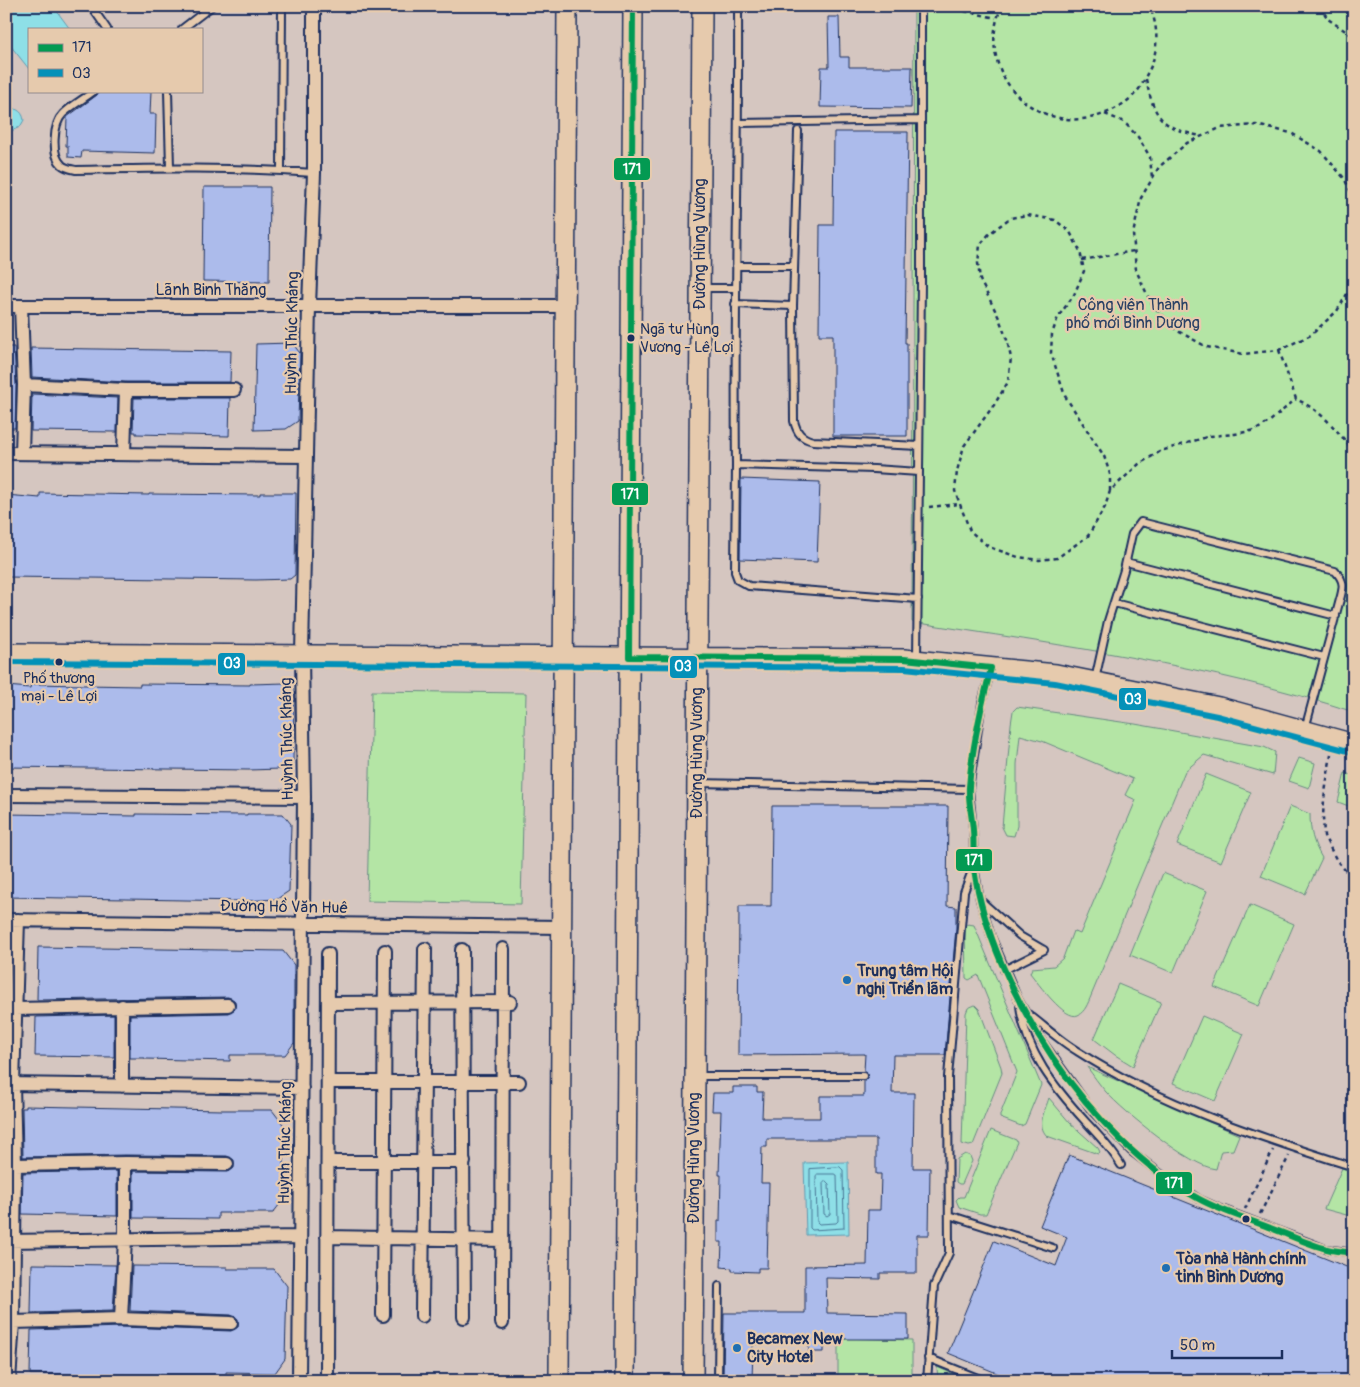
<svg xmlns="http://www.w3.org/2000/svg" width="1360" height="1387" font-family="Pangolin,sans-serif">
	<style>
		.green { fill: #b4e5a5; stroke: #688a82 }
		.water { fill: #8edfe7; stroke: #6099b0 }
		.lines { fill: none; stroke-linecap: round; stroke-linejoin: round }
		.shore { stroke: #497595; stroke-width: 1 }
		.building { fill: #acbbeb; stroke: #1b2f5e }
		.lane-casing { stroke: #1b2f5e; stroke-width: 10 }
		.street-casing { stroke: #1b2f5e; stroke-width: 16 }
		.secondary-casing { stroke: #1b2f5e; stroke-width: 22 }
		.path { stroke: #1b2f5e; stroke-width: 2.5; stroke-dasharray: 4 4; stroke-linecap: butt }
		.lane { stroke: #e6caad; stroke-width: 6 }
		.street { stroke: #e6caad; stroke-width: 12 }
		.secondary { stroke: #e6caad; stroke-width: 19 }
		.bus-1-casing { stroke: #e6caad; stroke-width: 10 }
		.bus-2-casing { stroke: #e6caad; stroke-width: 10 }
		.bus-1 { stroke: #039a52; stroke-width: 6 }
		.bus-2 { stroke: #0591b8; stroke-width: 6 }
		.bus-dot { fill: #1b2f5e; stroke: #e6caad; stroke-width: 2 }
		.poi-dot { fill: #1f6fb2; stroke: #e6caad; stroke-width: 2 }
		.labels { text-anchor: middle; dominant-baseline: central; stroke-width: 4.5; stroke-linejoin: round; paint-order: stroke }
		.bus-label { font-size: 15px; fill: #1b2f5e; stroke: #e6caad; text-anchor: start }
		.street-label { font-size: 16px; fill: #1b2f5e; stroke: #e6caad }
		.park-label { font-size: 16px; fill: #2a4165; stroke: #e6caad }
		.poi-label { font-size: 16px; font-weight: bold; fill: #1b2f5e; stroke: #e6caad; text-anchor: start }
		.line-badge { stroke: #e6caad; stroke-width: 2 }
		.badge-label { font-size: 14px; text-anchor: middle; font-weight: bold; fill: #fff }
	</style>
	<rect width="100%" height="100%" fill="#d5c6c0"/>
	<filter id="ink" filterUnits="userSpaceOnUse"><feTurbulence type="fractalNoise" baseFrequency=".02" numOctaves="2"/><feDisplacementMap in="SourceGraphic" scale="10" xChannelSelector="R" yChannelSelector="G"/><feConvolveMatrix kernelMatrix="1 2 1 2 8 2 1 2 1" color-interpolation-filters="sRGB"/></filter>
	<g filter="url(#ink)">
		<path class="green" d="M914,6H1354V712C1210,665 1061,645 912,622Z
			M372,691L526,693L521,904L367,901Z
			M1017,707L1135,724L1264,747L1275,752L1273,775L1204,755L1185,771L1091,996C1088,1003 1085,1012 1078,1015C1065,1021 1038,983 1030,973L1032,968L1054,966L1063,958L1073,931L1080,934L1136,800L1125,795L1133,779L1042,741L1020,735L1017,764V826L1014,836L1006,835L1002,827L1005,793L1011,724L1013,711Z
			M1299,758L1315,763L1309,788L1289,781Z
			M1345,773L1354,776V808L1338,802Z
			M1206,774L1251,792L1221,862L1177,845Z
			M1290,806L1310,814C1310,831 1313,843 1322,858L1305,894L1261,876Z
			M1163,873L1207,891L1173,973L1130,955Z
			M1250,905L1294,924L1259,1006L1214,987Z
			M968,924L974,925L1041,1085L1025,1124L1021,1126L1000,1118V1115L1017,1072L978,975L969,980L966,978L965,926Z
			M1118,984L1161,1002L1133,1066L1115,1055L1094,1039Z
			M975,1005L979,1009L1001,1067L1002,1073L973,1145L969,1146L962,1144L966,1013L968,1008Z
			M1202,1016L1244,1034L1215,1101L1173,1083Z
			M1087,1067L1239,1135L1233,1150L1221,1151L1216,1169C1191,1167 1123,1111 1106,1092C1099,1084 1093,1075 1087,1067Z
			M1049,1098L1070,1123L1098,1148L1100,1152L1098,1154L1047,1136C1036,1125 1045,1111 1049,1098Z
			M991,1130L1016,1140L1017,1142L986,1214H980L959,1207L956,1200L959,1197H964Z
			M965,1154L970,1156L972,1161L962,1184H959L956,1182L957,1159Z
			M1342,1168L1354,1172V1217L1324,1209Z
			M838,1338L912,1340V1381H838Z
			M937,1367L969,1381H938Z"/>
		<path class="water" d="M6,6H53L70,29H29V69L6,40Z
			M6,105C14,110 22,108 24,120L20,127L9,132L6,137Z
			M848,1162L849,1234L806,1235L804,1163Z"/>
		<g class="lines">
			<path class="shore" d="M840,1167L843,1170L844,1228L812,1230L810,1228V1169Z
				M818,1174H834L837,1175L838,1221L836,1223L819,1224L817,1222L816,1176Z
				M826,1181L829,1184L830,1214L827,1216L824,1214L823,1184Z"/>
		</g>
		<path class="building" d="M828,17H839L840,57H849V67H912L911,108L820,107L821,67H829Z
			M99,91H151L150,114H156L155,153L82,151L81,158L68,157V146H66L67,117L97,95Z
			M834,132H908L905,343H907V436H833V335H819L820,225H833Z
			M204,187H270L269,282L203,281Z
			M292,343L300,353L298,421L286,429L254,430L256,344Z
			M6,347H14L16,385L15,428H6Z
			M31,348L231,351L230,382H126L32,377Z
			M32,394L118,398L117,432L31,431Z
			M134,398H230L229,436L136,434V432H133Z
			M741,479L820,482L817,562L740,559Z
			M40,493L149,495V494L260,495V493H296L295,575L290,579L256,580L6,577V495L40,498Z
			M286,683L294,694L293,761L280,769L249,770L6,767V686L30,688L31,684L140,686V684L250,685V684Z
			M772,806H948L947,906L956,907V928L945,1055H893L892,1093H914L913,1168H930L929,1235H917V1273H880V1279L826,1278L827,1313L908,1314V1339H824V1352H809V1339H771V1344H753L752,1381H723L724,1313H805V1266L867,1265L868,1210H880L881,1174H876V1139H767V1147H762L761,1183H769L767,1268H758V1272L732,1271V1268L721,1267L722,1242H718V1221H720L721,1175H719L721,1111H712L713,1093H733V1087H757V1092H763L762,1118H820V1096H864V1081L868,1076L864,1071L865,1054L738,1055L739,906H771Z
			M6,814L136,816V814L247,815V814H283L291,824L289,891L277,899L245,901L6,897Z
			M38,947L283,951L294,965V1043L285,1055H230V1061L145,1059V1058H130V1015L228,1013L235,1009V1001L228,997L37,1000Z
			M114,1015V1057L35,1056L36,1017Z
			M26,1106L222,1110H272L285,1127L283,1200L273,1213H218V1219L133,1218V1171L227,1172L234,1168V1160L227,1156L125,1155L23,1157L22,1108H26Z
			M1069,1155L1354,1270V1381H1016L948,1353L994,1241L1056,1266L1067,1237L1040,1226Z
			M117,1171V1216L22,1214L23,1173Z
			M32,1264L116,1265L113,1311L31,1313Z
			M132,1266L227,1267V1269H274L287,1286L285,1359L275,1373L226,1372V1375L30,1374L31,1330L121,1327L231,1331L238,1327V1319L231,1315L130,1311Z"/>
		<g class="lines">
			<defs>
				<path id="lane" d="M91,6L107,29
					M182,29L212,6
					M94,91C84,99 72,105 63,114C53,124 51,155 62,165C65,168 71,169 76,170C155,168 235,167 314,173
					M168,91L170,167
					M739,123L921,120
					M798,131L793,306L794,421C797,433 801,438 813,441L919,446
					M281,170L282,6
					M736,266H794
					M703,288H736
					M735,304L793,306
					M736,465C734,312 739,159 738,6
					M1126,562L1336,616
					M918,599L749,586L738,580L735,572L736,465L874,469L919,472
					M1114,603L1324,657
					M917,659L921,283V6
					M991,669L982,703L969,789L973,829L974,867L980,900L991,936L1018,999L1042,1041L1092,1111L1131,1151L1166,1178L1199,1199L1219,1208L1326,1249L1354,1253
					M1095,680L1108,621L1124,570L1132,534L1141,522L1335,571C1346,582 1343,589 1339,603L1305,729
					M698,783L969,789
					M980,900L1020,936L1044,950
					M1004,970L1044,950
					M1020,1006C1025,1051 1055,1088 1085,1121C1098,1135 1111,1148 1121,1165
					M1028,1014C1044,1026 1060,1041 1077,1051C1161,1105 1259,1137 1354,1167
					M697,1076H863
					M949,1215L1053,1248
					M928,1358L985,1381
					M718,1381L719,1286
					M927,1381L934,1286L949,1253L948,1077L964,892L973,868"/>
				<path id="street" d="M6,306H565
					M21,306L24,385L22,453
					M24,385L126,390H234
					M6,453L306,456
					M124,454L126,390
					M6,795L304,797
					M6,920L561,927
					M462,950L464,1317
					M328,1003L510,1002
					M15,1009L228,1005
					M328,1082H519
					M6,1084L302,1088
					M122,1086V1006
					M328,1162H464
					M15,1165L125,1163L227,1164
					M327,1237L502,1240
					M6,1241L300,1237
					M383,1315L385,951
					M422,1316L425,949
					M121,1319L125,1239V1163
					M13,1322L121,1319L231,1323
					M502,1323L503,949
					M9,1381L13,1322L15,1165L13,1084L18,920
					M299,1381L304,797L302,654L309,306L314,173V6
					M327,1381L328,954"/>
				<path id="secondary" d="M6,653L904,659L1056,674L1219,707L1354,744
					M559,1381L567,6
					M625,1381L633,6
					M693,1381L702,6"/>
			</defs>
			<use href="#lane" class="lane-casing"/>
			<use href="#street" class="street-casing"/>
			<use href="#secondary" class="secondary-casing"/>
			<path class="path" d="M941,6L996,18
				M1002,6C971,73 1039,141 1106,113C1118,108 1131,100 1139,89C1143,84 1145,77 1148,72C1159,53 1159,25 1149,6
				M1320,6L1328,19L1354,37
				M1146,79C1154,118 1162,129 1202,136
				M1105,114L1124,122L1138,137L1150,157L1152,178
				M1354,199L1344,178L1321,151L1291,133L1256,125L1220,128L1187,143L1159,167L1141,198L1133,234L1136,270L1151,303L1176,330L1207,347L1243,354L1279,350L1311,335L1337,311L1354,282
				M1082,260L1134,251
				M1279,350L1296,399C1322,411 1337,430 1354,452
				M1110,491V474L1104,456L1065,396L1051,353L1052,334L1058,317L1074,295L1084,271L1080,251L1070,232L1055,220L1028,215L1010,218L989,234L980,245L978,263L980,280L999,318L1007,340L1011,358L1008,382L994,405L964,446L957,471L955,491L970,531L989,547L1018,557L1039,560L1057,558L1088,536L1105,507L1110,491L1139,464L1161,451L1210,436L1235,434L1256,430L1269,422L1296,399
				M929,507L960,504
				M1331,754L1324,799L1323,817L1324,836L1337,861L1354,880
				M1245,1209L1273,1150
				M1260,1214L1289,1156"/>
			<use href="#lane" class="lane"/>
			<use href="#street" class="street"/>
			<use href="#secondary" class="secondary"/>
			<defs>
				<path id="bus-1" d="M629,657L633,6
					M629,657L904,659L991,668
					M991,668C981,707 972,747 969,787C968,801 972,816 973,830C974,843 973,856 974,869C992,990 1091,1141 1199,1199C1221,1211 1245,1218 1268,1227C1287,1234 1307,1244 1327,1249C1335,1251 1345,1252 1354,1253"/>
				<path id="bus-2" d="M6,662L904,668L1055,683L1217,716L1352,752"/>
			</defs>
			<use href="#bus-1" class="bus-1-casing"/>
			<use href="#bus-2" class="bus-2-casing"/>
			<use href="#bus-1" class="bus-1"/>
			<use href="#bus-2" class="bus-2"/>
		</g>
	</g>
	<g class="bus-dot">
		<circle cx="631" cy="338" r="4.5"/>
		<circle cx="59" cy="662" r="4.5"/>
		<circle cx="1246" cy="1219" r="4.5"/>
	</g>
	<g class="poi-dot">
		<circle cx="847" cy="980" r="5"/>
		<circle cx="1166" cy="1268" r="5"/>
		<circle cx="737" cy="1348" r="5"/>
	</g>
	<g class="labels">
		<g class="bus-label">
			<text x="640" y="329">Ngã tư Hùng<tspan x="640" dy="18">Vương - Lê Lợi</tspan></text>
			<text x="59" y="678" text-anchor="middle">Phố thương<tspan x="59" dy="18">mại - Lê Lợi</tspan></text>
		</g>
		<g class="street-label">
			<text transform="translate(700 244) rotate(-90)">Đường Hùng Vương</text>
			<text x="211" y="290">Lãnh Binh Thăng</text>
			<text transform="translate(292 333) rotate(-89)">Huỳnh Thúc Kháng</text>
			<text transform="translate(287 739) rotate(-91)">Huỳnh Thúc Kháng</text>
			<text transform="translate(697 753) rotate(-90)">Đường Hùng Vương</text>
			<text transform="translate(284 907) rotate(1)">Đường Hồ Văn Huê</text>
			<text transform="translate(285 1143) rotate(-89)">Huỳnh Thúc Kháng</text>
			<text transform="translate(694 1158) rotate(-90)">Đường Hùng Vương</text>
		</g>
		<g class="park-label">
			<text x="1133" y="305">Công viên Thành<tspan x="1133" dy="18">phố mới Bình Dương</tspan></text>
		</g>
		<g class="poi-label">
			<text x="857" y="971">Trung tâm Hội<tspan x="857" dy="18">nghị Triển lãm</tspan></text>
			<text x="1176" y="1259">Tòa nhà Hành chính<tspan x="1176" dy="18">tỉnh Bình Dương</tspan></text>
			<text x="747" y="1339">Becamex New<tspan x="747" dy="18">City Hotel</tspan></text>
		</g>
	</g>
	<g class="line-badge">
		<rect x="613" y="157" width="38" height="24" rx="5" fill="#039a52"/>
		<rect x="611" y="482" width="38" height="24" rx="5" fill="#039a52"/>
		<rect x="217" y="652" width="29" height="24" rx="5" fill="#0591b8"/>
		<rect x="669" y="655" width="29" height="24" rx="5" fill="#0591b8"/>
		<rect x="1118" y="687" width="29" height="24" rx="5" fill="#0591b8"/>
		<rect x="955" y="848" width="38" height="24" rx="5" fill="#039a52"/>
		<rect x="1155" y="1171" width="38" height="24" rx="5" fill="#039a52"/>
	</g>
	<g class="badge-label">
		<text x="632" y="174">171</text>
		<text x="630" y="499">171</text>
		<text x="232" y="668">03</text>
		<text x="683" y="671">03</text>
		<text x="1133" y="704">03</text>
		<text x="974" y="865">171</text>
		<text x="1174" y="1188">171</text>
	</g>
	<rect width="1360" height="1387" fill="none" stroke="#e6caad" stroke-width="25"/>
	<rect x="12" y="12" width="1335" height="1362" fill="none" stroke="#1b2f5e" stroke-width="2" filter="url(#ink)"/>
	<rect x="28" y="28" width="175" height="65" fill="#e6caad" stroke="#958c8d"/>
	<rect x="38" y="44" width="25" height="8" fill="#039a52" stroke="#958c8d"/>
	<text x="72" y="52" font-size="15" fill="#1b2f5e">171</text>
	<rect x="38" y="69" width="25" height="8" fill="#0591b8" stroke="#958c8d"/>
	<text x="72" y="78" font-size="15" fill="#1b2f5e">03</text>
	<path d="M1172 1350v8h110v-8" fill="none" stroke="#1b2f5e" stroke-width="2.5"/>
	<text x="1180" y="1350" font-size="15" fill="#1b2f5e" stroke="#e6caad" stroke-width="4" paint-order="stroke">50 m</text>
</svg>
